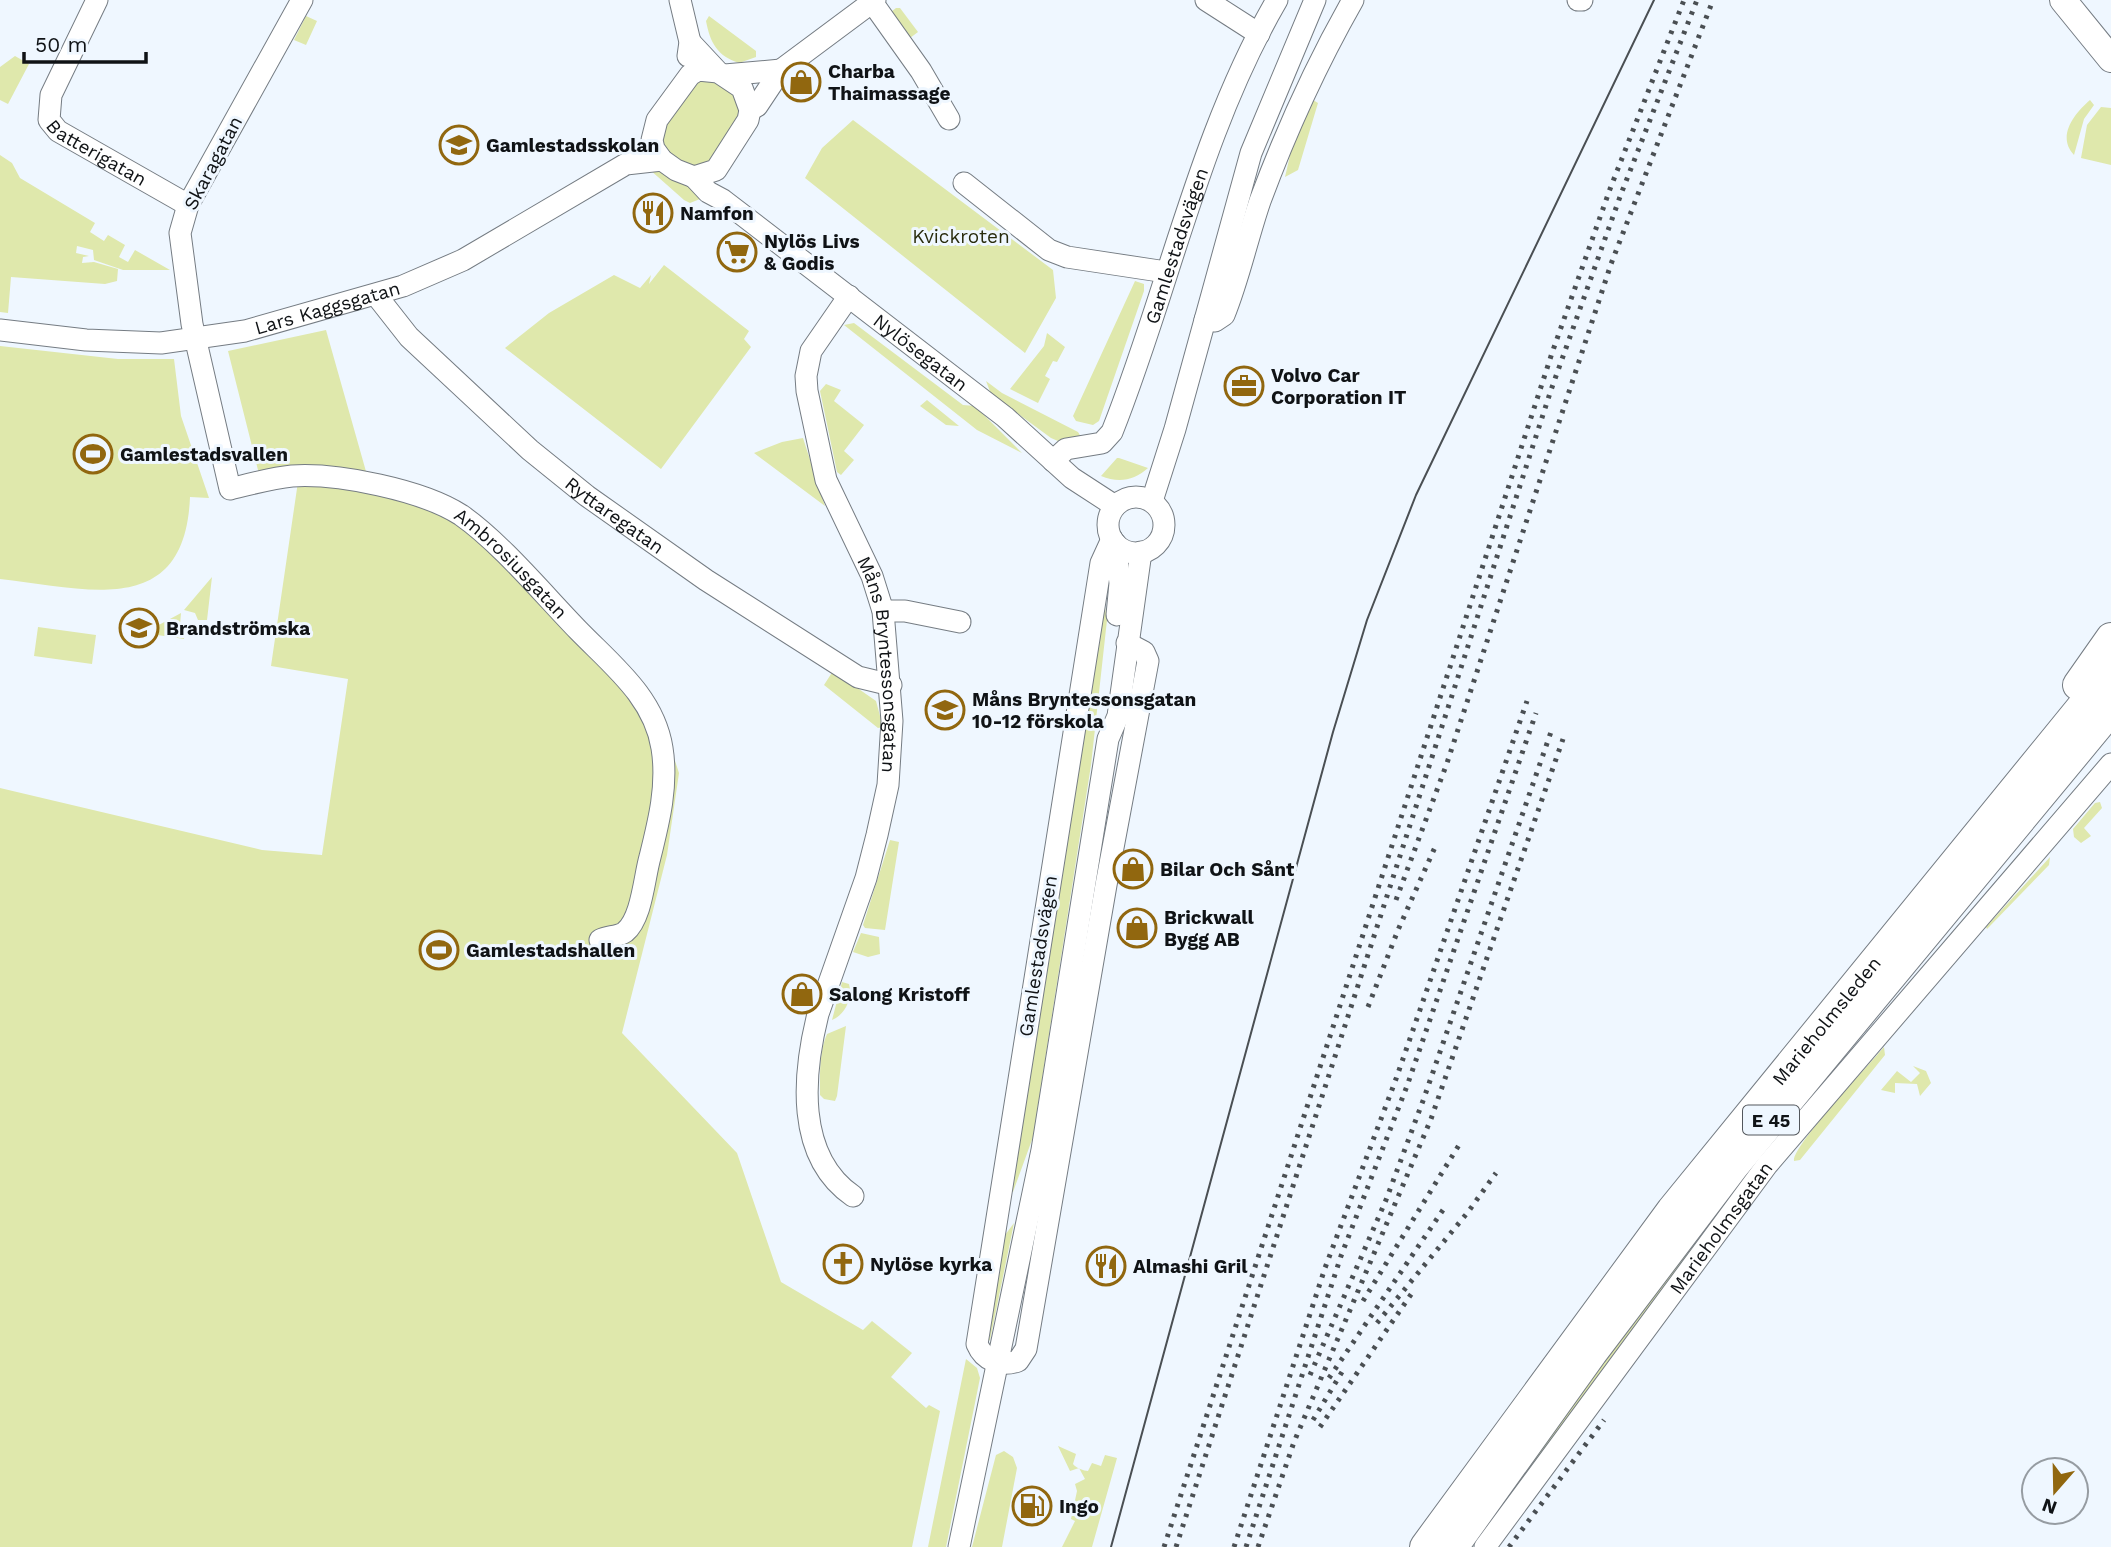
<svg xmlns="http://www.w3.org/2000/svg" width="2111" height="1547" font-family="'Work Sans',sans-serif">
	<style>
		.green { fill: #dfe8ac }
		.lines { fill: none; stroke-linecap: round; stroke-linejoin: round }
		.minor-casing { stroke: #757c83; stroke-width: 23 }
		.major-casing { stroke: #757c83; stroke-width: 28 }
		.highway-casing { stroke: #757c83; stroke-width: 32 }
		.minor { stroke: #fff; stroke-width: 21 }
		.major { stroke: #fff; stroke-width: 26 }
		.highway { stroke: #fff; stroke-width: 30 }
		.tram { stroke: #4a4f53; stroke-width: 2 }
		.rail { stroke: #4a4f53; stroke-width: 5; stroke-dasharray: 3.5 7; stroke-linecap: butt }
		.labels { text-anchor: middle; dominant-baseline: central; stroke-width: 6; stroke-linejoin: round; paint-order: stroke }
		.shield { fill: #eff7ff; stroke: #53575c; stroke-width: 2 }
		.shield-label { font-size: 18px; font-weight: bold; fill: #101316 }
		.poi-label { font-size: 19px; font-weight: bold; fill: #101316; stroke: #eff7ff; text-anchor: start }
		.street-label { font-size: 19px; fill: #101316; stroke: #eff7ff }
		.park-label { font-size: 19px; fill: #292c0d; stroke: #eff7ff }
	</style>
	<rect width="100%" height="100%" fill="#eff7ff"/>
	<path class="green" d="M896,8H900L918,32L910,38L891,12Z
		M306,16L317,21L306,45L294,40Z
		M709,16L756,51V57L739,63C717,56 710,42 706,21Z
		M15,56L29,64L8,104L0,100V67Z
		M697,80L729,83L744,112L715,161L692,171L663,148L661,129Z
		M1313,100L1318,103L1298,170L1285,177L1291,151Z
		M2090,100L2094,105L2084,119L2074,155C2056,136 2075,113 2090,100Z
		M2101,107L2111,108V165L2081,158L2087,125Z
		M853,120L1053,270L1056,298L1025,353L805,178L822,148Z
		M0,155L12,163L20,178L95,223L90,232L104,241L108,235L125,245L119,257L128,262L135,250L170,270H123L94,260L93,250L77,246L76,253L89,256L83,257L82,263L94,262L118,269L117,281L105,284L11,277L8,313L0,312Z
		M649,169L668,171L702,196L700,199L690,203L684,200Z
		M664,265L749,331L744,339L751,347L661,469L505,348L549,313L614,275L640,288L651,275L649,284Z
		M1135,281L1144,284V291L1099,421L1093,425L1076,421L1073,416Z
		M854,323L963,405L975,406L1022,453L977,430L844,325Z
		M326,330L367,475L433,489L463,508L655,700L679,773L667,855L622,1033L737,1153L781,1282L863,1330L872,1321L912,1353L891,1377L926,1408L929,1405L940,1411L912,1547H0V788L262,850L322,855L348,679L271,666L300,468L259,474L228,351Z
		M1047,333L1065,347L1057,362L1053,361L1045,376L1050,379L1038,403L1010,389L1044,346Z
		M0,346L118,359H174L181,416L209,498L190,497C185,621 85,588 0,579Z
		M986,381L1002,393L1078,432L1081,437L1058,441L1051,438L991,394Z
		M826,384L841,390L834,401L864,425L844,451L854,460L841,475L837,472L820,391Z
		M927,400L959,426L946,425L920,406Z
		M803,438L825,506L754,453L782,442Z
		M1117,458H1119L1148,468C1134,481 1118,483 1101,476Z
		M212,577L207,620H198L195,613L184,610Z
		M1104,600L1107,620L1091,765L1033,1137L1013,1192H1009Z
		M181,613L180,625L185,629L184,639L144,633Z
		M38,627L96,635L92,664L34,656Z
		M833,671L876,701L883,727L878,728L824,685Z
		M2100,802L2102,808L2084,828L2091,836L2081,843L2074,837L2073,829L2095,803Z
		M890,840L899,842L885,930L865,928L863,925Z
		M2050,857L2049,865L1987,929L1986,927Z
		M861,933L879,937L880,954L868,957L853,952Z
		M842,982L849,984C853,998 845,1015 832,1020Z
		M846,1026L837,1096L835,1101L824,1099L820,1095C820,1076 819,1052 827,1034Z
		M1884,1047L1885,1055L1800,1160L1794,1161C1792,1146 1870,1064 1884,1047Z
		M1913,1066L1926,1071L1931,1083L1920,1096L1917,1084L1895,1083V1093L1881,1090L1897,1071L1911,1082L1920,1073Z
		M1801,1102L1804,1106L1711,1222L1472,1547H1468L1639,1309Z
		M1014,1223L990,1340L987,1342L1002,1239Z
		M966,1359L977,1368L980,1378L946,1547H928Z
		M1058,1446L1076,1454L1073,1464C1076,1468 1084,1471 1088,1471L1092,1463L1101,1466L1105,1455L1117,1458L1092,1547H1062L1075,1521L1071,1519L1077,1491L1075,1484L1085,1479L1079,1468L1070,1471Z
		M1004,1451L1013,1457L1017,1468L1002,1547H972L996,1455Z"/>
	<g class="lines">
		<defs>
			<g id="minor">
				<path id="s1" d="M97,0L51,95L49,120L58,131L188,205"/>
				<path id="s2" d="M302,0L188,205L180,233L192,324L230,489C250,484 272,478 292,476C338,473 422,490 461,515C500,542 544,595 578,630C612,665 654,697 662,748C668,785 659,821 650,857C644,878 642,918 625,932C618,937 608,936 600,940"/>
				<path d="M680,0L690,42L688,56"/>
				<path d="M1206,0L1259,34"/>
				<path d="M1578,0H1582"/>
				<path d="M872,2L921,71L949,119"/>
				<path d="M690,42L718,72L742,88L750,110L748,120L716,170L694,177L676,170L662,160L654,149L652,140L657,120L690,75L698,70L718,72"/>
				<path d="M725,75L781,70"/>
				<path d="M750,110L757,106L781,70L875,0"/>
				<path id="s3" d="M694,177L708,192L723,200L1005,417L1072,478L1115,506"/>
				<path d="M964,183L1049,250L1067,257L1166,272"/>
				<path id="s4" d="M376,295L409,337L530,450L587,496L706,580L858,677L891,685"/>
				<path id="s5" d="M849,296L811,351L806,376L807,391L826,480L872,576L883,611L892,721L888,785L877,835L866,878L818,1014C803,1074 795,1156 853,1196"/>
				<path d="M1205,320L1215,321L1224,315C1239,278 1247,239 1260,201C1286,131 1316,65 1353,0"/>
				<path id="s6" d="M0,330L86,340L161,343L245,331L403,286L463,260L626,164L662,160"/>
				<path id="s7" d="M1053,461L1066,449L1102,443L1112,432C1169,289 1199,134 1277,0"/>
				<circle cx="1136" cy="525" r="28"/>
				<path d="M1152,501L1175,429L1251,153L1315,0"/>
				<path d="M1112,539L1101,563L977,1344C984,1361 1001,1367 1018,1361L1026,1349L1106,885L1148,661L1144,652L1127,643"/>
				<path d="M1115,543L1120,583L1117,615"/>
				<path d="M883,611H905L960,622"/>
				<path d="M959,1547L1042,1150L1108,739L1118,716L1141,552"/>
				<path id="s8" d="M1485,1547L1767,1165L2111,764"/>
			</g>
			<path id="major" d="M2063,0L2111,59"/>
			<g id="highway">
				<path d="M2078,685L2111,638"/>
				<path id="s9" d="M1425,1547L1672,1210L2111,671"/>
				<path d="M1453,1547L1592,1353L1733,1167L2111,710"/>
			</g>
		</defs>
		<use href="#minor" class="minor-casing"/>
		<use href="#major" class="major-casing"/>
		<use href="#highway" class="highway-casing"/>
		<use href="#minor" class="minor"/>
		<use href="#major" class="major"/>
		<use href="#highway" class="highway"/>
		<path class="tram" d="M1111,1547L1333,732L1367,620L1416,495L1654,0"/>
		<path class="rail" d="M1396,900L1447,763L1611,264L1713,0
			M1368,1007L1398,930L1436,845
			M1363,1301L1459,1145
			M1377,1323L1468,1212L1496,1173
			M1310,1375L1386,1200L1424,1098L1552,729
			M1329,1378L1445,1207
			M1313,1420L1342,1372
			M1320,1427L1412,1293
			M1164,1547L1552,353L1610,189L1684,0
			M1176,1547L1551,390L1621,194L1697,0
			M1234,1547L1325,1268L1396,1079L1527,701
			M1246,1547L1341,1256L1407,1086L1536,713
			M1258,1547L1294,1442L1431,1119L1563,739
			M1509,1547L1604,1420"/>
	</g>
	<defs>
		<symbol id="shop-ring" viewBox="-11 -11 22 22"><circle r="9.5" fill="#eff7ff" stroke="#91670f" stroke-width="1.5"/><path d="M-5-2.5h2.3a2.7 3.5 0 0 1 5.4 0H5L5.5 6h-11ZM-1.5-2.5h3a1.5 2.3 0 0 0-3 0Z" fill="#91670f"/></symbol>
		<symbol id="school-ring" viewBox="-11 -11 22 22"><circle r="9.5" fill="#eff7ff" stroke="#91670f" stroke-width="1.5"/><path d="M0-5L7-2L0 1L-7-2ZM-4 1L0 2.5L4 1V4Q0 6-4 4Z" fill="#91670f"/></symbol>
		<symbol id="restaurant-ring" viewBox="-11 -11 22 22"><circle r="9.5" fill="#eff7ff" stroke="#91670f" stroke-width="1.5"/><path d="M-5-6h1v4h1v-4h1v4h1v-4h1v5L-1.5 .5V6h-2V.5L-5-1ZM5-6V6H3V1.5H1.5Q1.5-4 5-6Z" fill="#91670f"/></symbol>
		<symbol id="supermarket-ring" viewBox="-11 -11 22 22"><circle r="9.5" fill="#eff7ff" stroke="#91670f" stroke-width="1.5"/><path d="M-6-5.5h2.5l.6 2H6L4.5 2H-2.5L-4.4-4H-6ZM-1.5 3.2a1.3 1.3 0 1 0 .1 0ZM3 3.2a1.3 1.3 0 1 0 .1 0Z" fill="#91670f"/></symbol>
		<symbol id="office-ring" viewBox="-11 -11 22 22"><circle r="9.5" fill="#eff7ff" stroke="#91670f" stroke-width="1.5"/><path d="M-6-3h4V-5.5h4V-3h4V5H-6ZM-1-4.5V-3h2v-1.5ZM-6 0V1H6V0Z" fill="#91670f"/></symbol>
		<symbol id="stadium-ring" viewBox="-11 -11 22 22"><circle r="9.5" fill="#eff7ff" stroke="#91670f" stroke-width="1.5"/><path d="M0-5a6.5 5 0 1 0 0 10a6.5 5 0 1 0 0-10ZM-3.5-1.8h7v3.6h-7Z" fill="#91670f"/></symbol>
		<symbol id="church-ring" viewBox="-11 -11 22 22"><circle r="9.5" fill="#eff7ff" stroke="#91670f" stroke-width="1.5"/><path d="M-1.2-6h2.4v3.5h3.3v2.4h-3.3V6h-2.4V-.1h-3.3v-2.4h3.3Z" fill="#91670f"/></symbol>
		<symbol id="fuel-ring" viewBox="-11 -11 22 22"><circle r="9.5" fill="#eff7ff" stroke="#91670f" stroke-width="1.5"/><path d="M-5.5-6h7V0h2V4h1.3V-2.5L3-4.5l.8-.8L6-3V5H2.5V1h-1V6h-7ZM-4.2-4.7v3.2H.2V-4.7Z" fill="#91670f"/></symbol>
	</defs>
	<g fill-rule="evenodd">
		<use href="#shop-ring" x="779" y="60" width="44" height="44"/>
		<use href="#school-ring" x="437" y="123" width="44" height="44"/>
		<use href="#restaurant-ring" x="631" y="191" width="44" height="44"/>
		<use href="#supermarket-ring" x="715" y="230" width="44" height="44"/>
		<use href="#office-ring" x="1222" y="364" width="44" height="44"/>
		<use href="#stadium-ring" x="71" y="432" width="44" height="44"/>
		<use href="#school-ring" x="117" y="606" width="44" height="44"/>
		<use href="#school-ring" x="923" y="688" width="44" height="44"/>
		<use href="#shop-ring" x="1111" y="847" width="44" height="44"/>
		<use href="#shop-ring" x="1115" y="906" width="44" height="44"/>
		<use href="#stadium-ring" x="417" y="928" width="44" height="44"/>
		<use href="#shop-ring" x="780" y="972" width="44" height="44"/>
		<use href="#church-ring" x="821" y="1242" width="44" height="44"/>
		<use href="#restaurant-ring" x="1084" y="1244" width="44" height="44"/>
		<use href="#fuel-ring" x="1010" y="1484" width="44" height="44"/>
	</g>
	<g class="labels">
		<rect class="shield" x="1743" y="1105.5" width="56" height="29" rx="5"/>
		<g class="shield-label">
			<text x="1771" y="1120">E 45</text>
		</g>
		<g class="poi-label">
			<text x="828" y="71">Charba<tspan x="828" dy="22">Thaimassage</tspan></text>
			<text x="486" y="145">Gamlestadsskolan</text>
			<text x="680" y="213">Namfon</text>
			<text x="764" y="241">Nylös Livs<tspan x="764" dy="22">&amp; Godis</tspan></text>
			<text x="1271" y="375">Volvo Car<tspan x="1271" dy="22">Corporation IT</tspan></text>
			<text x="120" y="454">Gamlestadsvallen</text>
			<text x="166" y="628">Brandströmska</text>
			<text x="972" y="699">Måns Bryntessonsgatan<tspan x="972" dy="22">10-12 förskola</tspan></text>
			<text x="1160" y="869">Bilar Och Sånt</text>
			<text x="1164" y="917">Brickwall<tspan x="1164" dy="22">Bygg AB</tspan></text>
			<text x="466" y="950">Gamlestadshallen</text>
			<text x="829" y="994">Salong Kristoff</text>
			<text x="870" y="1264">Nylöse kyrka</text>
			<text x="1133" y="1266">Almashi Gril</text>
			<text x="1059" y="1506">Ingo</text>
		</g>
		<g class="street-label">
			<text stroke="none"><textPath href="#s1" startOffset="189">Batterigatan</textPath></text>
			<text transform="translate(213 163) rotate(-62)">Skaragatan</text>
			<text stroke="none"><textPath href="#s7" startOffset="266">Gamlestadsvägen</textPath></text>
			<text stroke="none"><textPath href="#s6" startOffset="332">Lars Kaggsgatan</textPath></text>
			<text stroke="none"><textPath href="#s3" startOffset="287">Nylösegatan</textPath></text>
			<text stroke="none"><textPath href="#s4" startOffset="326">Ryttaregatan</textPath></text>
			<text stroke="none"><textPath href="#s2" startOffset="833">Ambrosiusgatan</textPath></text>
			<text stroke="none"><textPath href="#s5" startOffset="394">Måns Bryntessonsgatan</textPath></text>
			<text transform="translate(1038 956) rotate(-81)">Gamlestadsvägen</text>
			<text stroke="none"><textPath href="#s9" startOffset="662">Marieholmsleden</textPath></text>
			<text stroke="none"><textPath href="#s8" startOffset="397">Marieholmsgatan</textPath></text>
		</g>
		<g class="park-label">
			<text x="961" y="236">Kvickroten</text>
		</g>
	</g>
	<g transform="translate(2055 1491) rotate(200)"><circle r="33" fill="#eff7ff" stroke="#969ca2" stroke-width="2"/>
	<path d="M0-5L12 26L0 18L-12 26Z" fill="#91670f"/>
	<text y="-10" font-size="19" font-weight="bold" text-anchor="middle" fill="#101316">N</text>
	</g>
	<path d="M24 52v10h122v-10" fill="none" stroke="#101316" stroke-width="3.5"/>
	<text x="35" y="52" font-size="21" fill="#101316" stroke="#eff7ff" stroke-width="5" paint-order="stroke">50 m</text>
</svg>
